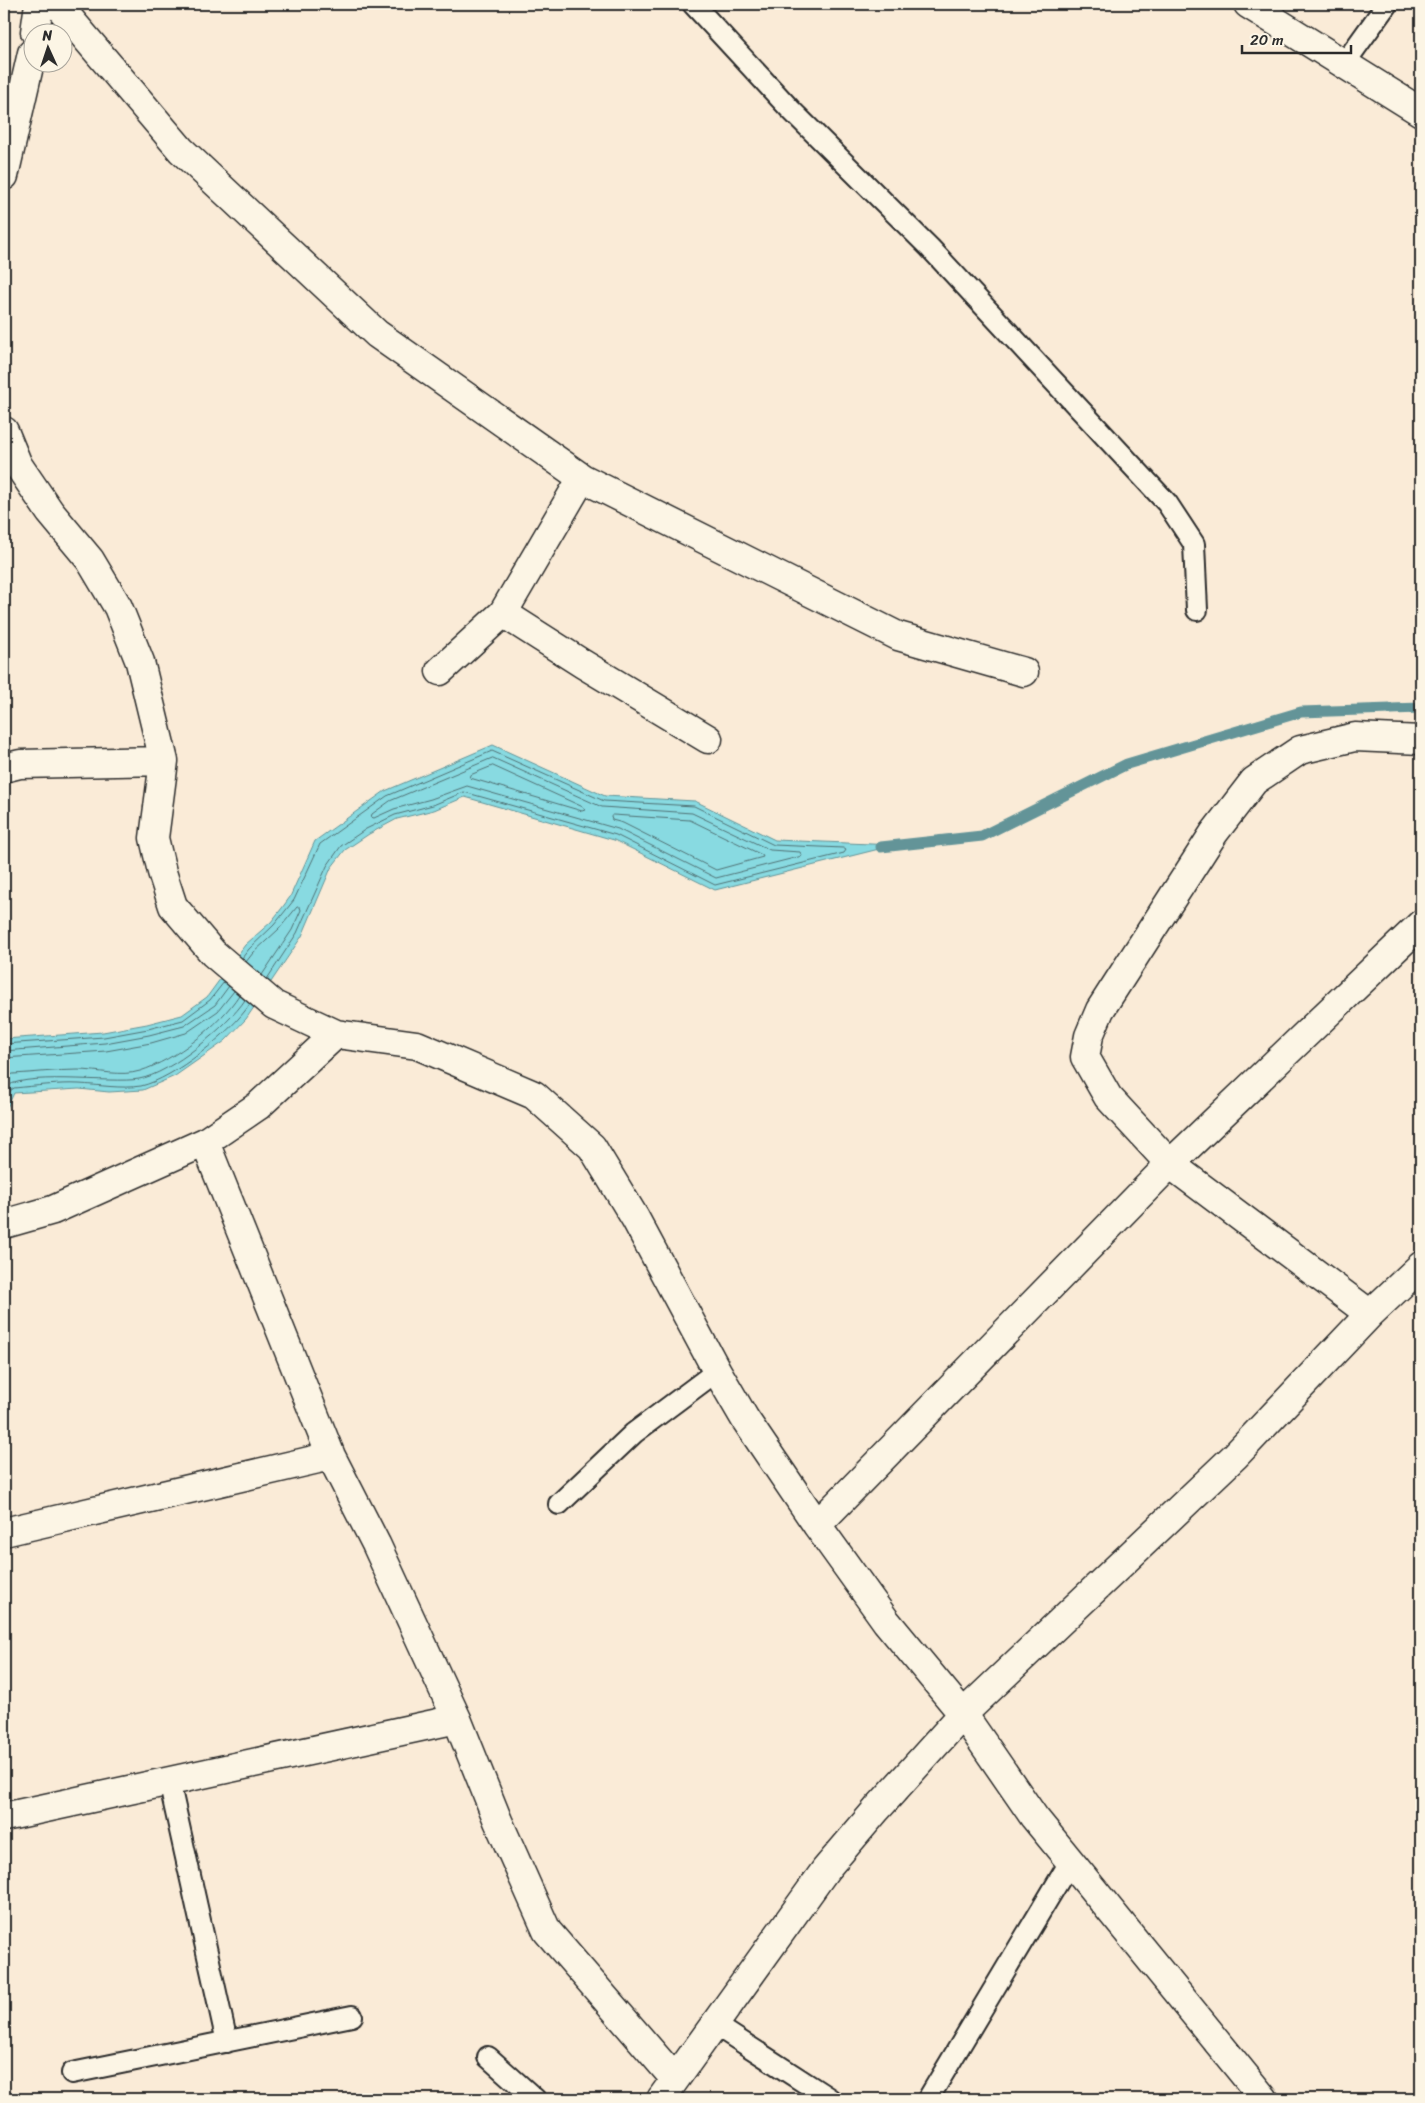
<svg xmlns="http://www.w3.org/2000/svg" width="1425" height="2103" font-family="Sriracha,sans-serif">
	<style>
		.water { fill: #88dae1; stroke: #639498 }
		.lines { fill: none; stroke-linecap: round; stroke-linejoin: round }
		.shore { stroke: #507174; stroke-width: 1 }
		.stream { stroke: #639498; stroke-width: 11 }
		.service-casing { stroke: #2b2b2b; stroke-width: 24 }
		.minor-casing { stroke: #2b2b2b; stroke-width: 31 }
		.service { stroke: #fcf5e5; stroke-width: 20 }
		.minor { stroke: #fcf5e5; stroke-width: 28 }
	</style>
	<rect width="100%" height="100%" fill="#faebd7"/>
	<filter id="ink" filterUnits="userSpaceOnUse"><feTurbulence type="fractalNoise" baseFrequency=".02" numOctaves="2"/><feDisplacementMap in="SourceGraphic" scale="10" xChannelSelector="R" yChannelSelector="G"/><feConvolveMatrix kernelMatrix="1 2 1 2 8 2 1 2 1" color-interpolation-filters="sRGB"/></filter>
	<g filter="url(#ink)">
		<path class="water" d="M493,745L605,796L695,801L775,840L895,845L715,890L614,840L465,797L434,810L397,819L369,834L345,850L331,868L302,936L246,1019L225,1041L175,1076L143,1090L109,1092L79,1089L14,1093L4,1114V1039L103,1032L147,1024L182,1015L207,997L245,945L271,922L282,908L290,897L315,841L385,791Z"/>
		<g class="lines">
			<path class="shore" d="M493,758L602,807L692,813L770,850L800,852L802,856L716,878L618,829L467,786L431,799L394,809L374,818L371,817L372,814L390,801Z
				M493,766L583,807L585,810L582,811L470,778L471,775Z
				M613,815L690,820L762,855L763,857L716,870L623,823L612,820L611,817Z
				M242,958L249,949L274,925L294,900L320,844L387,796L492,751L604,801L694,806L774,845L843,848L846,850L844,853L715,885L616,835L464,792L433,805L395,815L366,829L341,846L327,866L297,933L267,979
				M246,962L253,953L279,929L297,907H300L301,910L292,930L262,975
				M4,1044L104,1037L148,1029L183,1020L210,1000L224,982
				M4,1051L105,1043L149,1035L184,1026L215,1005L229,986
				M4,1058L106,1051L151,1043L186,1033L218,1011L234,991
				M4,1078L13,1074C34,1073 56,1070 78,1070C98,1070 121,1077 140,1071C175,1060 219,1026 239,995
				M4,1089C17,1070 114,1084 139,1079C170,1074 228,1026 245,1000
				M4,1103L10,1091L14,1088C36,1086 58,1083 79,1084C99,1085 121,1089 141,1086C173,1079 232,1032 250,1004"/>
			<path class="stream" d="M881,847L982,836L1127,764L1301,712L1421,708"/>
			<defs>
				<path id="service" d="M693,4L790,109L930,248L1167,503L1194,544L1197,610
					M1344,64L1387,4
					M559,1504L634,1433L717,1371
					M169,1781L227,2042
					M714,2024L830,2099
					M488,2057L535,2099
					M72,2073L352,2016
					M928,2099L1070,1862"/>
				<path id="minor" d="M57,4L181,150L377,334L582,478L898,636L1024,672
					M1248,4L1421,112
					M35,32L39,4
					M4,176L32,53
					M4,431L18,465L50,512L90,560L118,607L140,662L164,761L154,838L162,872L173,906L213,953L274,1005L336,1034L417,1045L534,1095L592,1147L635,1218L717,1371L745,1419L817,1525L886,1621L963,1714L1034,1817L1264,2099
					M503,613L583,664L708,739
					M440,671L503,613L582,478
					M4,768L20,764L164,761
					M205,1142L331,1456L376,1544L457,1719L498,1821L547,1931L675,2079
					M4,1224L53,1210L205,1142L258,1106L336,1034
					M1370,1314L1170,1164L1108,1097L1085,1057L1089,1036L1100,1010L1214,833L1254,781L1300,750L1355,737L1421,740
					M817,1525L1170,1164L1421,924
					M4,1532L331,1456
					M4,1817L457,1719
					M661,2099L826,1869L877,1809L963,1714L1235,1456L1370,1314L1421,1266"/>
			</defs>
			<use href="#service" class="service-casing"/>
			<use href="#minor" class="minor-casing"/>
			<use href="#service" class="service"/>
			<use href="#minor" class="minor"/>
		</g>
	</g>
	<rect width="1425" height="2103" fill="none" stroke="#fcf5e5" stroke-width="20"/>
	<rect x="10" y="10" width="1405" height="2083" fill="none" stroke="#2b2b2b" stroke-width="2" filter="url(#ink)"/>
	<g transform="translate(48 48) rotate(357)"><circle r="24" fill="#fcf5e5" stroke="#a8a49b"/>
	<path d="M0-4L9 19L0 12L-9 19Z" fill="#2b2b2b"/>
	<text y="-8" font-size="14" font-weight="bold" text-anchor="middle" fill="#2b2b2b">N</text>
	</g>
	<path d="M1242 45v8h109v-8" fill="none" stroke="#2b2b2b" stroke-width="2.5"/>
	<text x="1250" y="45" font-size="15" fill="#2b2b2b" stroke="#fcf5e5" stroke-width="4" paint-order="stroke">20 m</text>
</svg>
